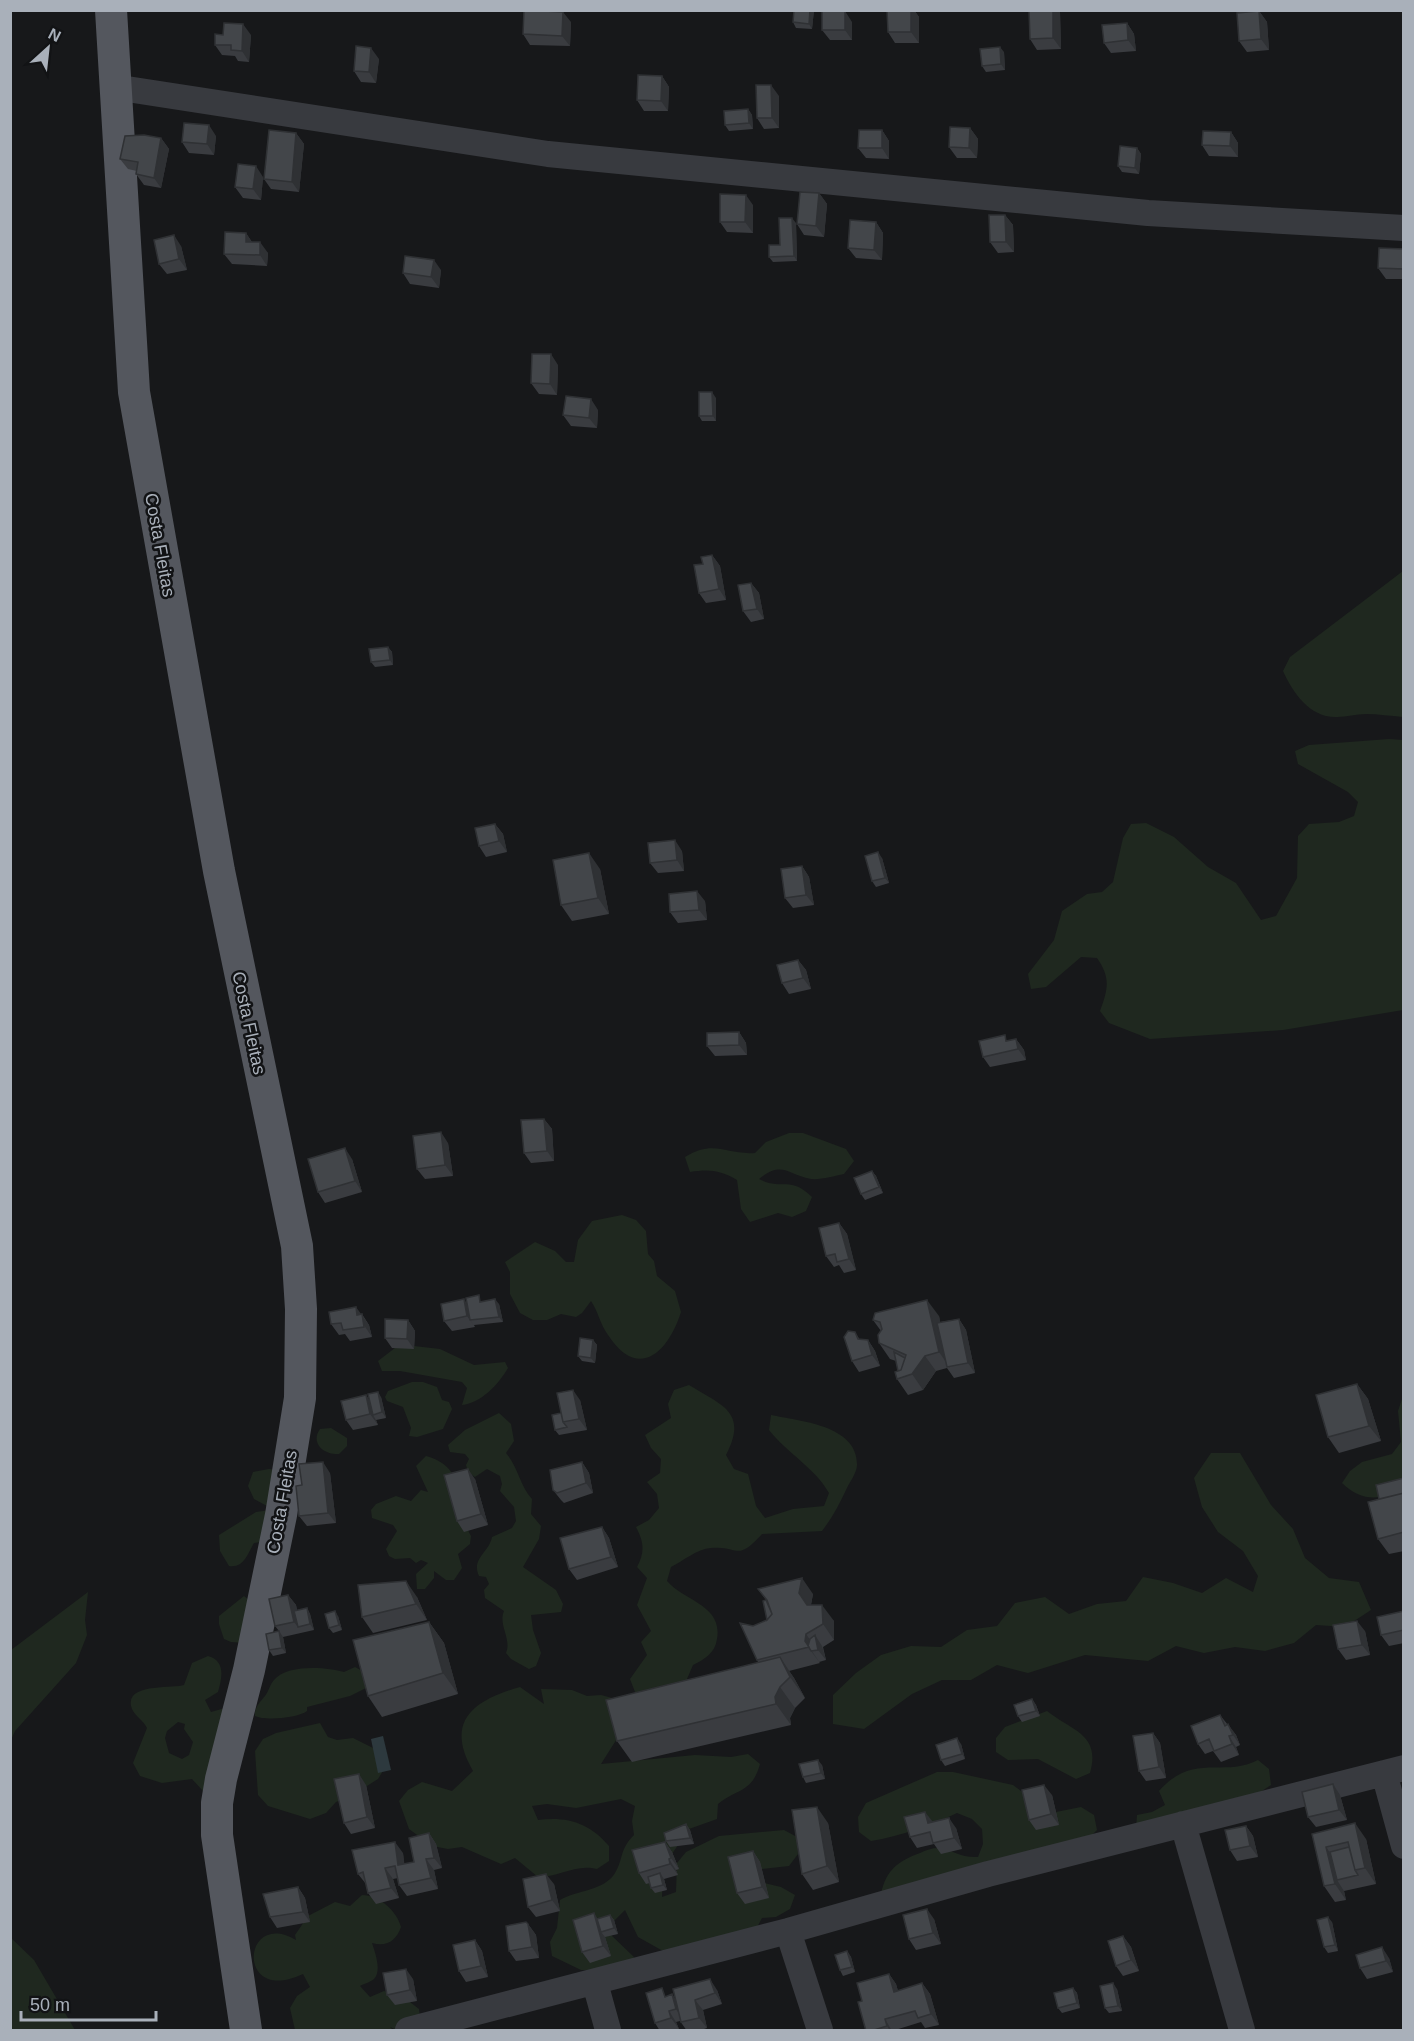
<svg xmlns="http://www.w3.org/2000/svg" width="1414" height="2041" font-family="Arial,sans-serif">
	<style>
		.green { fill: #1f281f; fill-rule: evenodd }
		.water { fill: #2d393e }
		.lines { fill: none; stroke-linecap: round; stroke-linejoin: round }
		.minor { stroke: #383a3f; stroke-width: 26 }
		.major { stroke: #54575e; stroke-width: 32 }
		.wall { fill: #3a3c40 }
		.shaded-wall { fill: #2f3134 }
		.building { fill: #43464a; stroke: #2f3134; stroke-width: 1.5 }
		.labels { text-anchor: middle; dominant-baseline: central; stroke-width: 5; stroke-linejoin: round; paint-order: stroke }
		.street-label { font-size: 18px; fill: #a9b0ba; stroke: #121315 }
	</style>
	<rect width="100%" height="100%" fill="#17181a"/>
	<path class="green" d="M1403,571V717C1391,716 1378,714 1366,714C1356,714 1347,717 1337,717C1310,718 1293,693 1283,671L1290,657Z
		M1389,739L1403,740V1010L1283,1030L1150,1039L1109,1023L1100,1011C1108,989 1111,978 1097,958L1081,957L1046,987L1031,989L1028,974L1054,940L1062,911L1087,894L1102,892L1113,882L1123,838L1131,824L1146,823L1174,837L1208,867L1236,883L1261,920L1276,916L1297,878L1298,836L1309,824L1339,822L1354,816L1358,802L1348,792L1298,764L1295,751L1309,745Z
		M789,1133H803L846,1149L854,1161L844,1174C834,1176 821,1180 811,1179C787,1175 783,1160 759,1179C781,1191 790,1175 812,1197L806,1211L792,1217L778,1213L750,1222L741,1209L737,1180C720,1170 709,1169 690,1172L685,1157C715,1139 725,1155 755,1153L766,1142Z
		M622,1215L636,1220L646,1231L648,1254L654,1261L657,1276L675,1291L681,1312C668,1353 638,1381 608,1335C600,1324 598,1311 591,1301L582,1313L576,1317L561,1314L547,1320H533L520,1313L510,1294V1272L505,1262L535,1242L555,1251L566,1262H574L578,1240L592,1221Z
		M404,1341L414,1346L440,1349L474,1365L505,1362L508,1368C498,1385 481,1403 462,1405L467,1388L462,1382L400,1371H382L378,1361Z
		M412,1382H423L437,1387L442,1400L449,1402L452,1409L443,1429L417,1437L409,1436L411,1428L403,1407L387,1401L385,1397L388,1391Z
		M689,1385C723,1406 748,1412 726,1455L734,1469L748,1474L756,1506L765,1518L793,1509L824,1506L829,1493C815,1468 787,1453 769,1430L771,1415C799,1421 858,1425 857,1465C857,1473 849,1483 846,1490C839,1505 832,1518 822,1531L762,1534C736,1563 739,1545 711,1548C697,1549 683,1561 671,1567L667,1581C684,1601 723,1605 717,1639C715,1653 705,1659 693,1665L687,1679L689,1694L643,1702L635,1692L630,1679L647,1655L641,1642L651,1631L637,1605L647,1578L637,1567C645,1552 644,1542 636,1527L649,1520L659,1508L657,1494L647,1482L660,1473L661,1459L651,1448L645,1435L671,1418L668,1404L674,1390Z
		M1403,1396V1490C1380,1500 1361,1502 1342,1483L1350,1471L1362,1462L1392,1454L1401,1442L1398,1411Z
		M499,1413L511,1424L514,1441L506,1453C518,1467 520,1486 532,1499L531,1514L541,1526L539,1539L523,1567L556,1590L563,1604L561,1612L531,1615L533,1630L541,1653L536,1666L529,1669L511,1659L506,1653C512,1639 498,1625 504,1611L485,1598L484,1590L489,1584L486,1577L479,1576C471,1558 489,1553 492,1537L512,1528L516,1521L514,1507L500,1491L502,1484L500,1476L487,1469L475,1477L468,1472L466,1465L469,1459L465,1454L450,1452L448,1445L465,1430Z
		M331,1428L347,1438V1446L339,1454C324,1455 310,1443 320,1429Z
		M1211,1453H1240L1271,1505L1293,1529L1305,1558L1329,1578L1359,1582L1371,1610L1345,1627L1316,1625L1294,1643L1265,1651L1235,1647L1204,1653L1176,1646L1148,1661L1085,1655L1028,1673L997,1665L971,1680H942L912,1694L864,1729L833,1724V1695L856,1673L881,1655L911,1646L941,1647L967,1630L997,1626L1015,1603L1045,1597L1069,1614L1097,1604L1126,1601L1143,1577L1173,1583L1202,1593L1226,1578L1253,1592L1258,1576L1243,1551L1218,1532L1202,1507L1194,1478Z
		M426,1456C470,1468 453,1505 471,1536L470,1544L458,1554L462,1568L454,1580H446L434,1571V1578L425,1589H417L416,1574L428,1563L421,1560L416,1563L410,1558L395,1559L389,1556L386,1549L397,1531L393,1525L372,1518L371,1510L376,1504L396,1496L411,1501L421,1490L428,1492L416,1466Z
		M269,1469L276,1470L267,1506L254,1499L248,1486L253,1472Z
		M270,1510L261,1542L254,1543C247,1555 244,1568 229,1566L220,1551L219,1535L256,1512Z
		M88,1592L85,1620L87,1635L76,1663L15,1731L11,1740V1650Z
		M244,1596L250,1601L246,1643L231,1642L224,1639L219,1624V1616Z
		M208,1656C226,1661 222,1678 218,1692L205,1700L211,1712L225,1708L210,1791H203L192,1779L162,1783L140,1776L133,1763L147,1728C144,1721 135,1716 132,1709C122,1682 174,1689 184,1685L192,1663ZM178,1722L185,1724L184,1729L193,1742L189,1755L182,1759L169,1753L165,1738L167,1731Z
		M355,1667L366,1673L370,1686L350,1696L307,1707V1711C298,1718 265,1721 255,1716C254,1708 260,1702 265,1696C269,1691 270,1684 274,1680C287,1664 327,1667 344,1672Z
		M520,1687L544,1704L541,1689L572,1690L587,1696L601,1695L616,1699L625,1726L601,1764L695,1755L731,1757L748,1754L760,1764C752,1793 738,1788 718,1804L717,1819L689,1829L663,1867L662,1897L676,1892L677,1863L686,1852L719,1836L784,1830L797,1837L798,1854L789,1866L761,1869L751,1880L781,1887L795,1895L790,1909L776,1917L762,1918L755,1931L663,1951L638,1937L625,1910L614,1921L611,1935L634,1957L628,1970H581L552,1956L550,1942L557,1928L560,1900C577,1890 604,1891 615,1873C624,1858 619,1850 634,1835L632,1821L635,1806L621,1799L576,1808L547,1804L532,1806L538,1820C567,1816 590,1823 609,1846V1861L597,1869C574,1864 561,1877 538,1877L515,1858L501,1864L462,1847L448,1849L432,1846L409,1829L399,1801L408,1790L422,1782L452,1791L473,1771C444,1721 474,1700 520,1687Z
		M1047,1711C1072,1731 1101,1734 1090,1773L1076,1779L1038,1759L1008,1760L996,1752V1738L1005,1727Z
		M320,1723L328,1737L337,1740L353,1738L381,1752L386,1766L378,1779L351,1796L336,1802L326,1813L310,1819L268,1806L258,1795L255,1751L263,1739L276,1733Z
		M1258,1760L1269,1769L1271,1785L1259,1793L1136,1829L1137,1815L1152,1812L1165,1805L1159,1791C1193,1752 1224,1778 1258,1760Z
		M937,1772H953L1013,1785L1051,1813L1081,1807L1094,1815L1097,1830L1086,1841L881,1894C886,1870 898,1861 920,1853C926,1850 932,1848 938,1848C954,1850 960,1858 978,1857L983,1844L982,1829L972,1819L957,1813C930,1826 901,1836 871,1841L859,1832L858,1817L866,1803Z
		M362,1895C379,1895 397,1911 401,1927C396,1941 387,1947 372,1943C375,1952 382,1971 374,1979C371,1982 363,1984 360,1986L370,1997L384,1991L406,1999L419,2009L420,2017L397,2030L390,2027L393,2030H295L290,2008L297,1996L310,1987L303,1974C235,2006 242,1908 296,1940L295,1935L308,1916L335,1902L350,1906Z
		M10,1937L34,1960L75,2030H11Z"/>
	<path class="water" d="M383,1736L391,1770L378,1773L371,1739Z"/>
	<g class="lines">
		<path class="minor" d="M114,87L548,154L1148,213L1404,228
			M1384,1773L1404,1846
			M1183,1824L1242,2030
			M788,1931L820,2030
			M595,1983L608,2030
			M408,2030L788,1931L988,1874L1404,1768"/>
		<path class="major" d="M111,10L134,392L219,871L297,1246L301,1309L300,1398L281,1515L249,1670L221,1779L217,1803V1835L246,2030"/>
	</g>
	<path class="wall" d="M814,10L812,29L796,28L793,22Z
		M887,10H914L919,17V43H895L888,32Z
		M1029,10H1059L1060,12L1061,49L1037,50L1030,39Z
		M1259,11L1267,22L1269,50L1247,52L1239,41Z
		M571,22L570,46L530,45L523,34Z
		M852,22V40H830L822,30Z
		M1127,23L1134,34L1136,51L1111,53L1104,43Z
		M251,35L249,62L238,61L235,56L222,55L215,45Z
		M1004,52L1005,70L986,72L982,66Z
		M379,59L376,83L361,82L354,71Z
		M662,76L669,87L668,111H644L637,100Z
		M779,96V128L764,129L757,118Z
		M748,109L752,115L753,129L729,131L725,125Z
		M970,128L978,139L977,158H957L949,147Z
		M882,130L889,141V159L866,158L858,148Z
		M1231,132L1238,143V157L1209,156L1202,145Z
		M296,133L304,144L299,192L271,189L264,179Z
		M216,136L214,155L189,153L182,142Z
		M161,138L169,149L161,188L144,185L136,174L137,171L128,169L120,159Z
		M1137,148L1141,154L1139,174L1122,172L1118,166Z
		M263,177L261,200L243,198L235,187Z
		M819,193L827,204L824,237L804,235L797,224Z
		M753,205V233L727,232L720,222Z
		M1005,215L1013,225L1014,252L998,253L990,242Z
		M876,222L883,233L882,260L856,258L848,248Z
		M796,223L797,261L773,262L769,257L780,245Z
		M246,233L252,242L268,253L267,266L232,264L224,254Z
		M181,246L187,270L167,274L159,264Z
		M1404,249V279H1386L1378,268Z
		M441,270L439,288L410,284L403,273Z
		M558,365L557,395L539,394L531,383Z
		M716,398V421H702L699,416Z
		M598,410L597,428L571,426L563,415Z
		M712,555L720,566L726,600L706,603L699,593L703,564Z
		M751,583L759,593L764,619L751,622L743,611Z
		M388,647L392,652L393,665L375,667L371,662Z
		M495,824L503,834L507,852L486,857L479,846Z
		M682,851L684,871L658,873L650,863Z
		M882,858L889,883L876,887L872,881Z
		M802,866L809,877L814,905L793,908L785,898Z
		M600,869L609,914L572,921L561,905Z
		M705,901L707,920L678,923L670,912Z
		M798,960L806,970L811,989L789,994L782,983Z
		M739,1032L746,1043L747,1055L715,1056L707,1046Z
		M1016,1039L1024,1050L1026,1060L990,1067L983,1057Z
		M544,1119L552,1129L554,1161L531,1163L524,1153Z
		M448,1143L453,1176L425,1179L417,1169Z
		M352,1159L362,1192L325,1203L318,1192Z
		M872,1171L876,1176L883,1193L865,1200L861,1194Z
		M839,1223L847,1234L856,1270L844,1273L839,1265L834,1267L826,1256Z
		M483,1301L499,1304L503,1322L474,1325L475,1327L452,1331L444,1321L467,1305Z
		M362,1314L369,1325L372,1337L350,1341L345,1334L339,1335L331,1324Z
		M939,1316L940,1322L959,1319L966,1330L975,1373L954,1378L947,1368L936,1371L923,1390L908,1395L897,1379L898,1371L896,1361L890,1359L879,1343L881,1331L873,1320Z
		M408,1320L415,1331L414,1349L392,1348L385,1338Z
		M855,1332L860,1340H868L875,1351L880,1366L859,1372L852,1361Z
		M593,1340L597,1345L595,1363L582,1361L578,1356Z
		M1357,1384L1368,1399L1381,1441L1339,1453L1328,1437Z
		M366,1395L369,1400L381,1397L386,1418L376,1420L378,1425L353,1430L346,1420Z
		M580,1400L587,1430L559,1435L555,1430L561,1413Z
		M582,1462L589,1473L593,1493L564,1503L561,1500L553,1490Z
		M330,1473L336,1523L307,1526L299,1516L302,1485Z
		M1404,1478V1551L1389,1554L1378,1539L1379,1499Z
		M475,1479L488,1525L464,1532L457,1521Z
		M602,1527L609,1538L618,1567L577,1580L569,1569Z
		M758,1589L813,1594L811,1605L834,1621V1640L823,1647L826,1660L819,1662L820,1663L789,1671L794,1678L805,1698L795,1708L790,1718L791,1725L632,1762L617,1741L758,1662L757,1660L753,1626L767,1620L766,1600Z
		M288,1595L296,1605L297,1610L307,1608L310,1614L314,1630L283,1637L286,1653L273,1656L269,1650L279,1631L275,1626Z
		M417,1597L427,1620L373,1633L362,1617Z
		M1404,1611V1643L1389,1646L1381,1635Z
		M338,1616L342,1630L333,1633L329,1628Z
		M429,1622L444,1643L458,1694L382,1717L368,1696Z
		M1365,1631L1370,1655L1346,1660L1338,1649Z
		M1032,1699L1036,1705L1040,1716L1022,1722L1018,1716Z
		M1220,1715L1236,1735L1240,1745L1236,1747L1239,1755L1221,1762L1213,1751L1205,1754L1198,1744Z
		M1153,1733L1160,1743L1166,1778L1146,1781L1139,1771Z
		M961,1744L965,1759L945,1766L941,1760Z
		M822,1765L825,1779L806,1783L803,1777Z
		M366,1785L375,1828L351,1834L344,1823Z
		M1052,1795L1059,1825L1036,1830L1029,1820Z
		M1340,1795L1347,1820L1316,1827L1308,1817Z
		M932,1822L956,1828L962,1849L941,1854L934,1844L917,1848L910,1837Z
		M828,1823L839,1882L813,1890L802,1874Z
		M686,1824L690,1830L694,1844L670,1847L666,1841Z
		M1246,1826L1253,1836L1258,1857L1237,1861L1230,1850Z
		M429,1833L436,1844L442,1868L434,1870L438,1889L407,1896L399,1885L398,1878L393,1879L399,1898L376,1904L368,1893L366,1884L358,1874L403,1853L404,1864L414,1862Z
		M1312,1834L1366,1839L1376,1884L1344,1891L1346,1900L1335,1902L1324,1886Z
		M665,1842L672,1852L679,1869L676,1870L678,1875L664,1879L667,1890L655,1893L651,1888L650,1883L646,1884L639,1873Z
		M753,1851L760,1862L769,1898L745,1904L737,1893Z
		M554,1884L560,1911L536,1917L528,1907Z
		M298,1887L305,1898L310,1922L277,1928L270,1917Z
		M610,1915L614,1920L618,1934L605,1937L611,1956L590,1963L582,1952L598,1919Z
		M934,1919L941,1944L916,1950L909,1939Z
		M1332,1922L1338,1951L1328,1953L1324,1947Z
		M528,1924L536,1935L539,1958L516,1961L509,1951Z
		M1123,1936L1131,1947L1139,1971L1123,1976L1116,1966Z
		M475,1940L482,1951L488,1977L466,1982L459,1971Z
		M847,1951L851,1957L855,1972L843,1976L840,1970Z
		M1389,1958L1393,1972L1367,1979L1360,1968Z
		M889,1974L896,1984L898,1991L922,1983L930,1994L939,2025L925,2028L921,2022L892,2031H866L862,2001Z
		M413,1979L417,2001L395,2005L387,1995Z
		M1073,1988L1077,1993L1080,2008L1062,2013L1058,2008Z
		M1117,1989L1122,2011L1109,2013L1105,2008Z
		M717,1990L722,2004L703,2010L707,2028L698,2031H687L680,2021L676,2022L679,2029L674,2031H660L655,2023L667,1996L675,1999Z"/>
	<path class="shaded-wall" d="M810,10H814L812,29L809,24Z
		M911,10H914L919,17V43L911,32Z
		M1053,10H1059L1060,12L1061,49L1053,38Z
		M845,11L852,22V40L845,30Z
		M1259,11L1267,22L1269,50L1261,39Z
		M563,12L571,22L570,46L562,36Z
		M1127,23L1134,34L1136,51L1128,40Z
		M243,24L251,35L249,62L242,51Z
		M1000,47L1004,52L1005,70L1001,64Z
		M371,48L379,59L376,83L369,72Z
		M662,76L669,87L668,111L661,101Z
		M771,85L779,96V128L772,118Z
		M748,109L752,115L753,129L749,123Z
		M209,125L216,136L214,155L207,144Z
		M970,128L978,139L977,158L969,148Z
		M882,130L889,141V159L882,148Z
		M1231,132L1238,143V157L1230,146Z
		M296,133L304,144L299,192L292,182Z
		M161,138L169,149L161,188L154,178Z
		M1137,148L1141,154L1139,174L1135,168Z
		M256,166L263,177L261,200L253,189Z
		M819,193L827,204L824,237L816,226Z
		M746,195L753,205V233L745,222Z
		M1005,215L1013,225L1014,252L1006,242Z
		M792,218L796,223L797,261L794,256Z
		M876,222L883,233L882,260L874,250Z
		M246,233L253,244L246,242Z
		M174,235L181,246L187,270L179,259Z
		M260,242L268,253L267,266L260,255Z
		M434,260L441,270L439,288L431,277Z
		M551,354L558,365L557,395L550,384Z
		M712,392L716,398V421L713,416Z
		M591,399L598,410L597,428L589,418Z
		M712,555L720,566L726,600L719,589Z
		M751,583L759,593L764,619L757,609Z
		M388,647L392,652L393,665L390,660Z
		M495,824L503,834L507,852L499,841Z
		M675,840L682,851L684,871L677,860Z
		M878,852L882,858L889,883L885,878Z
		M589,853L600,869L609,914L598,898Z
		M802,866L809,877L814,905L806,895Z
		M697,891L705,901L707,920L699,910Z
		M798,960L806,970L811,989L803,978Z
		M739,1032L746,1043L747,1055L739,1045Z
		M1016,1039L1024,1050L1026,1060L1018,1049Z
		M544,1119L552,1129L554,1161L547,1151Z
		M441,1132L448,1143L453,1176L445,1165Z
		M345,1148L352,1159L362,1192L355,1181Z
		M872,1171L876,1176L883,1193L879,1187Z
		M839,1223L847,1234L856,1270L849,1259Z
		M464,1299L471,1310L470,1320L475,1327L467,1316Z
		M495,1299L499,1304L503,1322L499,1317Z
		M927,1300L939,1316L950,1368L939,1352Z
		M356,1307L369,1325L372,1337L357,1315Z
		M959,1319L966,1330L975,1373L968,1363Z
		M408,1320L415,1331L414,1349L407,1339Z
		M593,1340L597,1345L595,1363L591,1358Z
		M868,1340L875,1351L880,1366L872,1355Z
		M925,1356L936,1371L923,1390L912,1374Z
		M1357,1384L1368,1399L1381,1441L1369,1426Z
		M573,1390L580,1400L587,1430L579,1419Z
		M378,1392L381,1397L386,1418L382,1412Z
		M366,1395L373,1406V1415L376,1420L378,1425L370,1414Z
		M323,1462L330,1473L336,1523L328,1513Z
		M582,1462L589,1473L593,1493L586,1483Z
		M468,1469L475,1479L488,1525L481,1514Z
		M602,1527L609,1538L618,1567L611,1557Z
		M802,1578L813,1594L810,1609L818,1621L799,1593Z
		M406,1581L417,1597L427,1620L416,1604Z
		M288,1595L296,1605L300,1627H298L294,1622Z
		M822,1605L834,1621V1640L823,1624Z
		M307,1608L310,1614L314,1630L310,1624Z
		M335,1611L338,1616L342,1630L339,1625Z
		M1357,1621L1365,1631L1370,1655L1362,1645Z
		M429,1622L444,1643L458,1694L443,1673Z
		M279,1631L283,1637L286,1653L282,1648Z
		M806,1634L817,1650L811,1651L820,1663L809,1647L805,1641Z
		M815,1635L822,1646L826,1660L818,1650Z
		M780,1657L794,1678L805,1698L790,1677Z
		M780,1687L795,1708L790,1718L791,1725L776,1704L775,1697Z
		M1032,1699L1036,1705L1040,1716L1036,1711Z
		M1228,1724L1236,1735L1240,1745L1233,1735Z
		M1153,1733L1160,1743L1166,1778L1159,1767Z
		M1229,1736L1236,1747L1239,1755L1232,1744Z
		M957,1738L961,1744L965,1759L962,1754Z
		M818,1760L822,1765L825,1779L821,1773Z
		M359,1774L366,1785L375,1828L367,1817Z
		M1333,1784L1340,1795L1347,1820L1339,1810Z
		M1044,1785L1052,1795L1059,1825L1051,1814Z
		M817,1807L828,1823L839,1882L827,1866Z
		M925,1812L933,1822L928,1823Z
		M949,1818L956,1828L962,1849L954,1838Z
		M1355,1823L1366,1839L1376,1884L1365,1868Z
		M686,1824L690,1830L694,1844L690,1838Z
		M1246,1826L1253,1836L1258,1857L1250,1846Z
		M429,1833L436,1844L442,1868L434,1858Z
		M395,1842L403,1853L406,1876L398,1865Z
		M665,1842L672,1852L679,1869L671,1858Z
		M1326,1847L1337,1863V1880L1344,1891L1346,1900L1335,1884Z
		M753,1851L760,1862L769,1898L762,1887Z
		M426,1859L434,1870L438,1889L431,1878Z
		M669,1859L676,1870L678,1875L670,1864Z
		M385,1868L393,1879L399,1898L391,1888Z
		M660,1873L664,1879L667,1890L663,1885Z
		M546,1874L554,1884L560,1911L552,1900Z
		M298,1887L305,1898L310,1922L303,1912Z
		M927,1909L934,1919L941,1944L933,1933Z
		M594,1913L601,1924V1932L605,1937L611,1956L603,1946Z
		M610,1915L614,1920L618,1934L614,1928Z
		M1328,1917L1332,1922L1338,1951L1335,1945Z
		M528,1924L536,1935L539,1958L532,1947Z
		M1123,1936L1131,1947L1139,1971L1131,1960Z
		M475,1940L482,1951L488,1977L481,1966Z
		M1382,1947L1389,1958L1393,1972L1386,1961Z
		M847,1951L851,1957L855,1972L852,1967Z
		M406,1969L413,1979L417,2001L410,1990Z
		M889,1974L896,1984L901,2002L894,1992Z
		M710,1979L717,1990L722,2004L715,1993Z
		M922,1983L930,1994L939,2025L931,2014Z
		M1113,1983L1117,1989L1122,2011L1118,2006Z
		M1073,1988L1077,1993L1080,2008L1077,2003Z
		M672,1994L680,2005L683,2020L676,2009Z
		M695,2000L703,2010L707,2028L699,2018Z
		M669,2011L676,2022L679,2029L671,2018Z
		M885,2019L892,2031H890L887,2026Z"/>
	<path class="building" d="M524,10L563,12L562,36L523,34Z
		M794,10H810L809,24L793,22Z
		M887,10H911V32H888Z
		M1029,10H1053V38L1030,39Z
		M822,11H845V30H822Z
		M1259,11L1261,39L1239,41L1237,13Z
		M224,23L243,24L242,51L231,50V45H215V34L223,35Z
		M1127,23L1128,40L1104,43L1102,25Z
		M356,46L371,48L369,72L354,71Z
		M1000,47L1001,64L982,66L980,49Z
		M638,75L662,76L661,101L637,100Z
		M756,85H771L772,118H757Z
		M748,109L749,123L725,125L724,111Z
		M184,123L209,125L207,144L182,142Z
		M950,127L970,128L969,148L949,147Z
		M269,130L296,133L292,182L264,179Z
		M859,130H882V148H858Z
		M1203,131L1231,132L1230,146L1202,145Z
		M144,135L161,138L154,178L136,174L138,162L120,159L125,136Z
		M1120,146L1137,148L1135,168L1118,166Z
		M238,164L256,166L253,189L235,187Z
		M800,192L819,193L816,226L797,224Z
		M720,194L746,195L745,222H720Z
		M989,215H1005L1006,242H990Z
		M779,218H792L794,256L769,257V245H780Z
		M850,220L876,222L874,250L848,248Z
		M225,232L246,233V242H260V255L224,254Z
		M174,235L179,259L159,264L154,240Z
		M1379,248L1404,249V269L1378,268Z
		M405,256L434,260L431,277L403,273Z
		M532,354H551L550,384L531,383Z
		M699,392H712L713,416H699Z
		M566,396L591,399L589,418L563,415Z
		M712,555L719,589L699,593L694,565L703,564L701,557Z
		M751,583L757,609L743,611L738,585Z
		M388,647L390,660L371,662L369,649Z
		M495,824L499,841L479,846L475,828Z
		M675,840L677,860L650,863L648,843Z
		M878,852L885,878L872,881L865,856Z
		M589,853L598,898L561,905L553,860Z
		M802,866L806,895L785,898L781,869Z
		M697,891L699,910L670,912L669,894Z
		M798,960L803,978L782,983L777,965Z
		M739,1032V1045L707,1046V1033Z
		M1005,1035L1006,1041L1016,1039L1018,1049L983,1057L979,1041Z
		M544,1119L547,1151L524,1153L521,1120Z
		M441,1132L445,1165L417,1169L413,1136Z
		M345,1148L355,1181L318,1192L308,1159Z
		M872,1171L879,1187L861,1194L854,1178Z
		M839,1223L849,1259L837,1262L835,1254L826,1256L819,1228Z
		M479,1295L480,1302L495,1299L499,1317L470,1320L466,1298Z
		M464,1299L467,1316L444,1321L441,1304Z
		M927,1300L939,1352L925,1356L912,1374L897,1379L895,1372L901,1370L906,1355L879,1343L878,1335L882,1329L880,1322L873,1320L875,1313Z
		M356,1307L357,1315L362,1314L364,1327L343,1330L341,1323L331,1324L329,1312Z
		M385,1319L408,1320L407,1339L385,1338Z
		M959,1319L968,1363L947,1367L937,1323Z
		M848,1331L855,1332L858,1339L868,1340L872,1355L852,1361L844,1337Z
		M580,1338L593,1340L591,1358L578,1356Z
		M894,1352L905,1358L901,1370L898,1371Z
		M1357,1384L1369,1426L1328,1437L1316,1395Z
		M573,1390L579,1419L563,1422L557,1393Z
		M378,1392L382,1412L373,1415L368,1394Z
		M366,1395L370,1414L346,1420L341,1401Z
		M561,1413L563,1422L567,1427L555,1430L552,1415Z
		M323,1462L328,1513L299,1516L296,1486L302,1485L299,1464Z
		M582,1462L586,1483L557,1493L553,1490L550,1470Z
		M468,1469L481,1514L457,1521L444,1475Z
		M1404,1478V1493L1379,1499L1376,1485Z
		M1404,1493V1532L1378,1539L1368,1502Z
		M602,1527L611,1557L569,1569L560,1538Z
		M802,1578L799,1593L807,1605H822L823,1624L806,1634L805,1641L809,1647L757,1660L740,1623L753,1626L767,1620L772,1614L767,1600L758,1589Z
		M406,1581L416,1604L362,1617L358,1585Z
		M288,1595L294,1622L275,1626L269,1599Z
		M766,1600L772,1614L767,1620L763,1601Z
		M307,1608L310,1624L298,1627L294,1611Z
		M335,1611L339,1625L329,1628L325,1614Z
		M1404,1611V1630L1381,1635L1377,1617Z
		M1357,1621L1362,1645L1338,1649L1333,1625Z
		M429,1622L443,1673L368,1696L353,1640Z
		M279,1631L282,1648L269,1650L266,1634Z
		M815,1635L818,1650L811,1651L808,1646L810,1639Z
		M780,1657L790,1677L780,1687L775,1697L776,1704L617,1741L606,1700Z
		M1032,1699L1036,1711L1018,1716L1014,1705Z
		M1220,1715L1225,1726L1228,1724L1233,1735L1229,1736L1232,1744L1214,1751L1209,1739L1198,1744L1191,1726Z
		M1153,1733L1159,1767L1139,1771L1133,1736Z
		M957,1738L962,1754L941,1760L936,1745Z
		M818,1760L821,1773L803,1777L799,1764Z
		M359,1774L367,1817L344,1823L334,1779Z
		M1333,1784L1339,1810L1308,1817L1302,1792Z
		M1044,1785L1051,1814L1029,1820L1022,1790Z
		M817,1807L827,1866L802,1874L792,1810Z
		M925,1812L928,1823L949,1818L954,1838L933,1843L930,1832L910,1837L904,1817Z
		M1355,1823L1365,1868L1355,1870L1348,1842L1326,1847L1335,1884L1324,1886L1312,1834Z
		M686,1824L690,1838L666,1841L664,1833Z
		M1246,1826L1250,1846L1230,1850L1225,1830Z
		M429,1833L434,1858L426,1859L431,1878L399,1885L395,1866L385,1868L391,1888L368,1893L363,1872L358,1874L352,1850L395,1842L398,1865L414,1862L409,1838Z
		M665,1842L671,1858L669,1859L670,1864L639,1873L632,1850Z
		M1349,1847L1355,1870L1358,1875L1337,1880L1330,1852Z
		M753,1851L762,1887L737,1893L728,1857Z
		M660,1873L663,1885L651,1888L648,1877Z
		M546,1874L552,1900L528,1907L523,1879Z
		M298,1887L303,1912L270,1917L263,1894Z
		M927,1909L933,1933L909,1939L903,1915Z
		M594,1913L603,1946L582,1952L573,1920Z
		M610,1915L614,1928L601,1932L597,1919Z
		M1328,1917L1335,1945L1324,1947L1317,1920Z
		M526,1922L528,1924L532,1947L509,1951L506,1926Z
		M1123,1936L1131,1960L1116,1966L1108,1941Z
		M475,1940L481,1966L459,1971L453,1945Z
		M1382,1947L1386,1961L1360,1968L1356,1955Z
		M847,1951L852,1967L840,1970L835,1955Z
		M406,1969L410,1990L387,1995L383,1973Z
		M889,1974L894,1992L922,1983L931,2014L918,2018L915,2011L885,2019L887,2026L871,2031H866L858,2002L862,2001L857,1983Z
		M710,1979L715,1993L695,2000L699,2018L681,2022L673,1989Z
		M1113,1983L1118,2006L1105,2008L1100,1986Z
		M662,1988L665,1997L672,1994L676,2009L669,2011L671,2018L655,2023L646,1993Z
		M1073,1988L1077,2003L1058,2008L1054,1993Z"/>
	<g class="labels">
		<g class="street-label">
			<text transform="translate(160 545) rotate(80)">Costa Fleitas</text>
			<text transform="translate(249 1023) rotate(78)">Costa Fleitas</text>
			<text transform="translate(282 1502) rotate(-80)">Costa Fleitas</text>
		</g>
	</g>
	<rect width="1414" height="2041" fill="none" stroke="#a9b0ba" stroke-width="24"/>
	<g transform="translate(48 48) rotate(27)" stroke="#121315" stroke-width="4.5" paint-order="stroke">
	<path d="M0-4.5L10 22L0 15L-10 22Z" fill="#a9b0ba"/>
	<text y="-9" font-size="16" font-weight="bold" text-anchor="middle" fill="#a9b0ba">N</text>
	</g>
	<path d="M21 2011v9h135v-9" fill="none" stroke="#a9b0ba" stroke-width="3"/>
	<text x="30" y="2011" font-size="18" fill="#a9b0ba" stroke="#121315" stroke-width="4.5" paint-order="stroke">50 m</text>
</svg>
